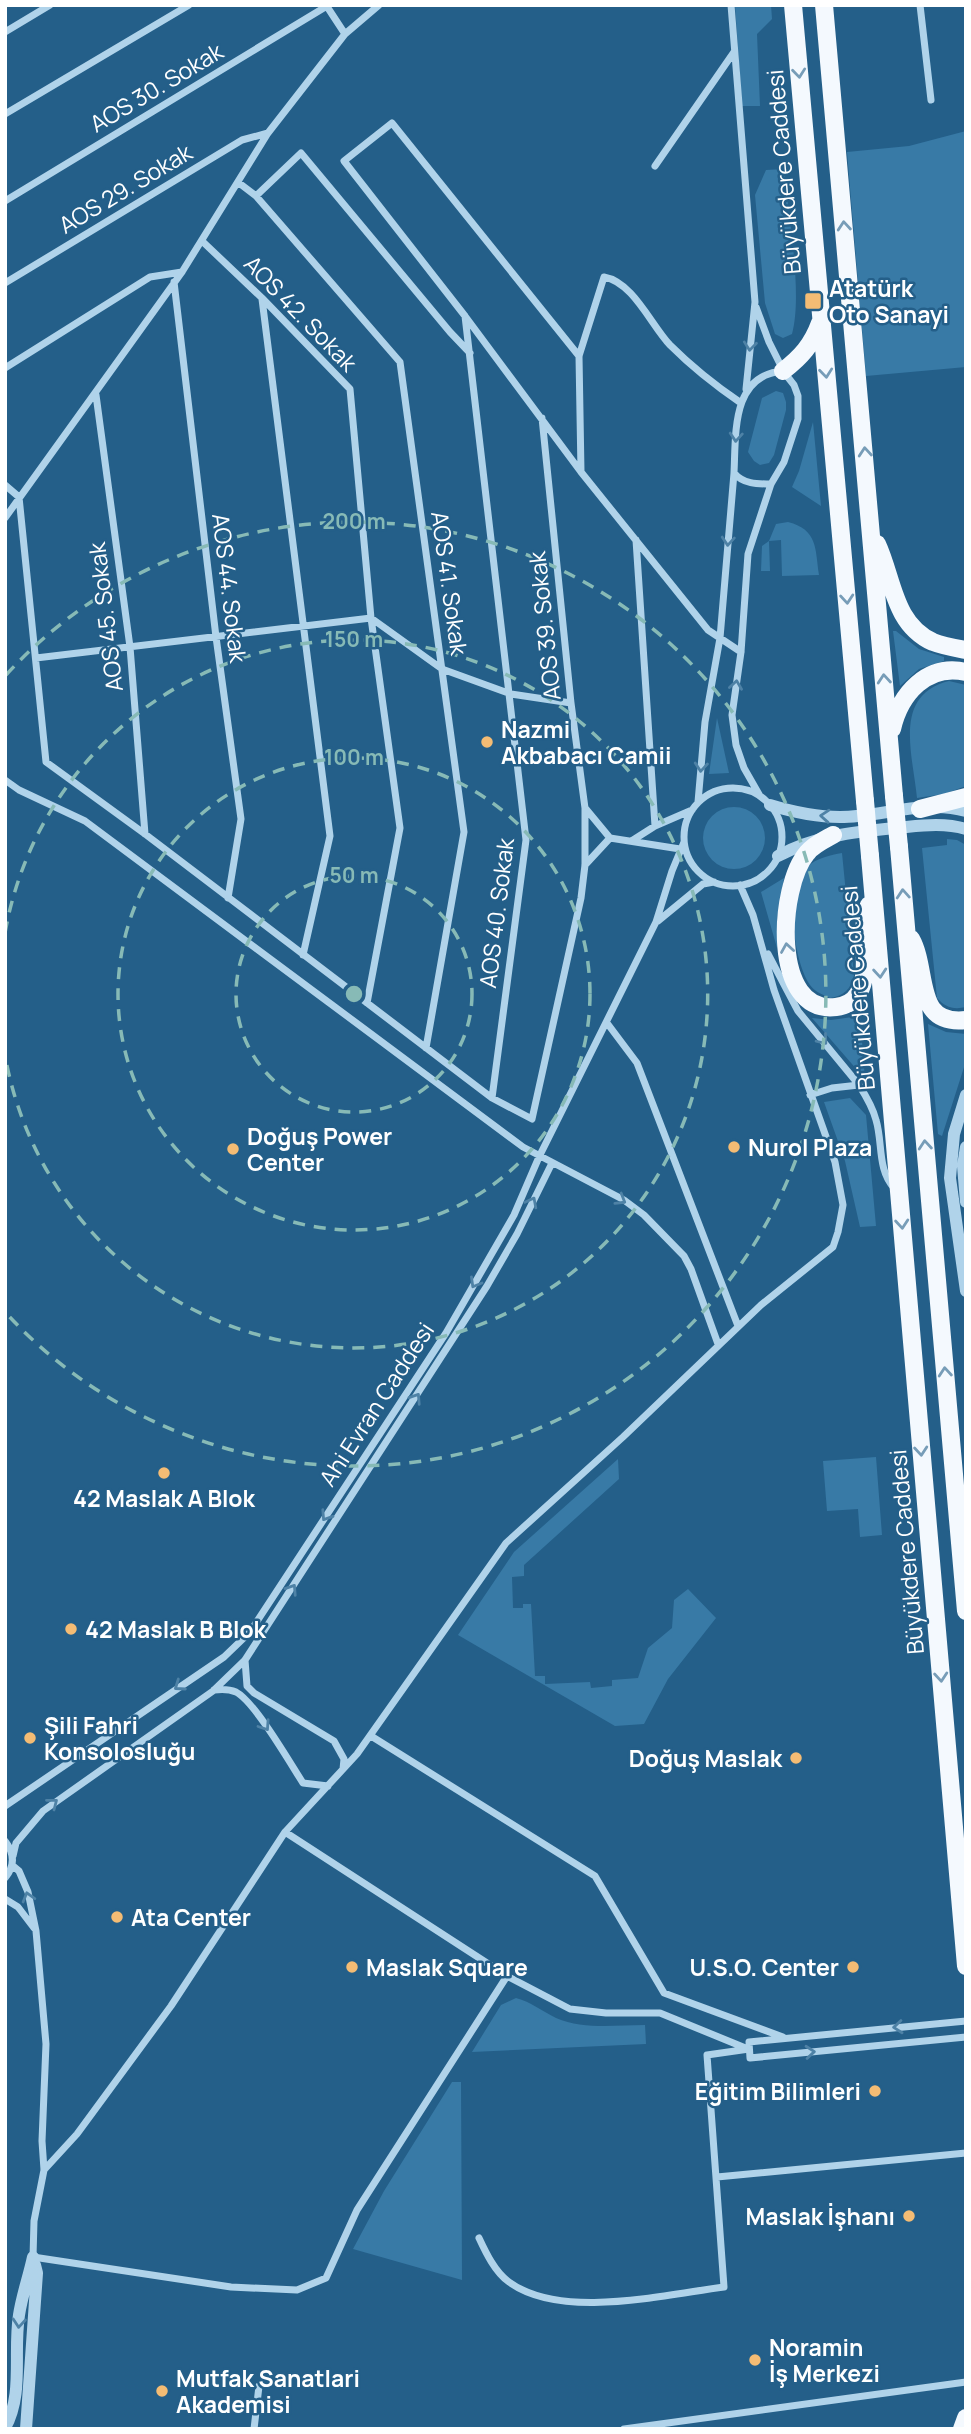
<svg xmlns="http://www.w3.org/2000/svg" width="971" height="2434" font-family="Manrope,sans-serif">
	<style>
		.green { fill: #387aa6 }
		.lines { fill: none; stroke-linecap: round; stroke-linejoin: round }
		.minor { stroke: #b0d3ea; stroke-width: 7 }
		.tertiary { stroke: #b0d3ea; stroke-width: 12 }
		.primary { stroke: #f4f9fe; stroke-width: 18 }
		.primary-bridge { stroke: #f4f9fe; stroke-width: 18 }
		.oneway { stroke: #779db8 }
		.oneway2 { stroke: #4e82a6 }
		.ring { fill: none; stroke: #87bab6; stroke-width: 3.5; stroke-dasharray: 12 9 }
		.poi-dot { fill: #f4bc74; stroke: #245f89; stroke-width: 2.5 }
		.labels { text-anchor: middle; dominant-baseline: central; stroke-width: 5; stroke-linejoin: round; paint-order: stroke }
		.street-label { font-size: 23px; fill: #fff; stroke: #245f89 }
		.poi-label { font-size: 23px; font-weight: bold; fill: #fff; stroke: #245f89; text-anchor: start }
		.centre { fill: #87bab6; stroke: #245f89; stroke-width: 3.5 }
		.ring-label { font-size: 21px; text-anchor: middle; font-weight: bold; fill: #87bab6; stroke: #245f89; stroke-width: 5; stroke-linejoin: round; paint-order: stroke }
	</style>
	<rect width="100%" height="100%" fill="#245f89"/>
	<path class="green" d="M735,5H771L772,19L757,34L760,106H742Z
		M966,131V367L866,376L847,152L909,146Z
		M784,169C788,213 803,294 792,334L783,338L775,334L765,303L755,195L766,170Z
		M776,391L783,393L786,402V410L774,455L769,463L760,465L754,461L748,452L762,398Z
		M813,422L821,506L792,487L799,471Z
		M788,522C818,530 815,548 819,575L782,576L781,540L769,541L770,571H761L762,546L769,541L776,524Z
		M893,631H896L919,649L944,657V661L919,669L900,686Z
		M949,681L966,685V786L944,794L917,798C913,755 892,695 949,681Z
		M717,718L729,773L709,774Z
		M703 838a31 31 0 1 1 62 0a31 31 0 1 1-62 0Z
		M947,839L957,840L966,845V1007C953,1010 945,1007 937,998L922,848L947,845Z
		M842,853L854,975C851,989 844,996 830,998C821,994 813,991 808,982C793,956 785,891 807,867C816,858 831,855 842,853Z
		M784,878L777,919V948L761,892Z
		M860,1016L865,1079L812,1018L831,1020Z
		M928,1024L946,1032L966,1034V1061L942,1136L938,1134Z
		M850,1098L866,1115L876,1226L860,1227L845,1161L824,1102Z
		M876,1457L882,1535L860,1537L858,1509L827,1511L823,1461Z
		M618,1459L619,1479L524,1565V1576L512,1577L513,1608H523V1604H531L535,1676H545V1684L590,1682L591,1688L612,1686V1680L638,1678L648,1648L672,1628L674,1600L688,1589L716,1618L668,1679L644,1724L615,1726L458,1635L514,1552Z
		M516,1998C531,2002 542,2011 556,2018C584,2030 616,2025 645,2025L646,2044L472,2052L501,2005Z
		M452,2082H461L462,2280L353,2249L384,2191Z"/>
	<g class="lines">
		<path class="minor" d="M326,5L345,34
			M731,5L755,302L746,389
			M920,5L931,100
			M5,32L50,5
			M5,114L189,5
			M655,166L734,52
			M239,183L256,196L400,362L464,832L426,1048
			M256,196L301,153L450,332L470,353
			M5,201L327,6
			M202,241L262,298L350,389L371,618L400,828L367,1003
			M174,282L216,637L241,819L228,898
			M5,283L242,140L268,133
			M262,299L330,836L303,955
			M756,307L769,342L783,370
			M465,316L526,840L492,1098
			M579,356L392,123L344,161L465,316L581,472L708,630L741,652
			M5,368L150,277L182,272
			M96,395L130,647L145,834
			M581,472L579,356L604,277C633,282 651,325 670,345C692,367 716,386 741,403
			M5,485L19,497L46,762L145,834L492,1098L532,1119L581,898L585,865V808L571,703L542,418
			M5,518L182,272L268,133L345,34L379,5
			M636,540L655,826
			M36,658L371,618L442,669L511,694L571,703
			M5,780L19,790L85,821L523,1147L624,1200L644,1215L684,1256L691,1269L718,1344
			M684 837a49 49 0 1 1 98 0a49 49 0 1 1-98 0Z
			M760,796L744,768L736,745L732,715L741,652L748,554L771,484L784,462L798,419V396L794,385L783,371C731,375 736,434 734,473C743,484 757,484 771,484
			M698,802L705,722L720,638L734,473
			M586,809L610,838L680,849
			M633,840L655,826L692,810
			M585,865L610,838
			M658,921L703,884L714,882
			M768,954L798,1011L859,1085C866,1096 873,1108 876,1120C883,1143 877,1169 894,1188
			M607,1023L637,1063L738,1326
			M810,1095L832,1088L859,1085
			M245,1660L247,1686L254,1693L334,1741L344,1759L343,1769
			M214,1690C221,1689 229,1689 236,1692C255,1702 290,1763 303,1783L328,1786
			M371,1736L595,1876L664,1993L783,2037
			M5,1806L224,1657L250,1632L446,1333L514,1215L539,1157L656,922L672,871L684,842
			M285,1832L507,1976L570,2009L606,2013H660L748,2049
			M5,1841C15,1854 15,1866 5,1878
			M13,1856L16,1843L43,1811L213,1691L245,1660L487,1286L517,1234L552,1163
			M13,1866L19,1871L28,1892L36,1931L46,2044L42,2141L44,2170L34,2221L33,2257L231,2287L297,2290L326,2278L357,2210L507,1976
			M5,1899L18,1907L34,1928
			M966,2021L749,2042L750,2058L966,2037
			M44,2170L77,2134L171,2006L285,1832L357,1754L506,1543L623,1437L761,1305L833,1247L838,1232L843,1205L835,1162L774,990L753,915L740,885
			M717,2177L966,2153
			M479,2238C486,2253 495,2272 509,2282C561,2320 663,2295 724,2287L707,2055L749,2049
			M254,2429L259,2386
			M624,2429L966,2382"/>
		<path class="tertiary" d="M770,805C793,812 816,817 840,817C881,817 926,799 966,811
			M778,856C815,836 853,832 895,828C919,826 942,822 966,829
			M966,1095L954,1134L950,1178L966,1291
			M966,1147L963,1166L966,1202
			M5,2428C24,2393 13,2354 19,2315C22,2295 29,2276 33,2257
			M26,2429L37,2273L35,2265"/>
		<path class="primary" d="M793,5L865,801
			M824,5L894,796
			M783,371C801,357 812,345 820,323
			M877,544C893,578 893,624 933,642C943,646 955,648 966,650
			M892,729C900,694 927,663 966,672
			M920,809L966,797
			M833,835C824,840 813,845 807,853C778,887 771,1015 836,1007C845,1006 853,1002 858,994C873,970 857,933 869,905
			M899,847L966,1611
			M870,856L966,1966
			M911,939C929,971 913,1026 966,1020
			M962,2429L966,2418"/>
		<path class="primary-bridge" d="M894,796L899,847
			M865,801L870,856"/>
	</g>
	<defs><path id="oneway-chevron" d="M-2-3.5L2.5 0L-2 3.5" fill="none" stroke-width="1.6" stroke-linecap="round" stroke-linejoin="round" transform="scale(1.75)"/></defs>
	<g class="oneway">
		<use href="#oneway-chevron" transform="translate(799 73) rotate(84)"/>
		<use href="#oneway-chevron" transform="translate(844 226) rotate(-95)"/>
		<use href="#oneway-chevron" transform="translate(826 373) rotate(84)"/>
		<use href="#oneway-chevron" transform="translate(865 452) rotate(-95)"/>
		<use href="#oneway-chevron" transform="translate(847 599) rotate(85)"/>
		<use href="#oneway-chevron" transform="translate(884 679) rotate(-95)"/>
		<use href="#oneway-chevron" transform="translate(903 894) rotate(-94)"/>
		<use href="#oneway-chevron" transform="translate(787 948) rotate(-99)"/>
		<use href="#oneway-chevron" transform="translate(880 973) rotate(85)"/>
		<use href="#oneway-chevron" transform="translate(925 1145) rotate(-95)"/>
		<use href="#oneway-chevron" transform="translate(902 1224) rotate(85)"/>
		<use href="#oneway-chevron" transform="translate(945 1372) rotate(-95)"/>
		<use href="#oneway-chevron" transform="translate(921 1451) rotate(85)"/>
		<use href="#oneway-chevron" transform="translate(941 1677) rotate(85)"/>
	</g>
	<g class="oneway2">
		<use href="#oneway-chevron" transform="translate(750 346) rotate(96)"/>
		<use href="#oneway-chevron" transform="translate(736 437) rotate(94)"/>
		<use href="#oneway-chevron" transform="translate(728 541) rotate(94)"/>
		<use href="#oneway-chevron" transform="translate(736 685) rotate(-82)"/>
		<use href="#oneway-chevron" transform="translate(701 767) rotate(95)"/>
		<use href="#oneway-chevron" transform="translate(825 816) rotate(-176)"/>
		<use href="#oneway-chevron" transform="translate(823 1040) rotate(50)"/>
		<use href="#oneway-chevron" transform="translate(621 1200) rotate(31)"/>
		<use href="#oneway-chevron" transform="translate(532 1202) rotate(-63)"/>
		<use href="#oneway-chevron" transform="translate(475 1283) rotate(120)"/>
		<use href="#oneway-chevron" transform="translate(416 1398) rotate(-57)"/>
		<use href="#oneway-chevron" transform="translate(326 1516) rotate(123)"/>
		<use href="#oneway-chevron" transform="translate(292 1589) rotate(-57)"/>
		<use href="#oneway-chevron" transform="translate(179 1686) rotate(145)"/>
		<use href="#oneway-chevron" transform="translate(265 1726) rotate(56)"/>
		<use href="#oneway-chevron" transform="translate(53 1803) rotate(-38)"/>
		<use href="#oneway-chevron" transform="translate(28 1897) rotate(-106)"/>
		<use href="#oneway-chevron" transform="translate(898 2027) rotate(175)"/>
		<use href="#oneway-chevron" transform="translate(810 2052) rotate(-5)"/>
		<use href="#oneway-chevron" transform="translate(19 2323) rotate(95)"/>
	</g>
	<g class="ring">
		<circle cx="354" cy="994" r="118"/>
		<circle cx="354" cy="994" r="236"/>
		<path d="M5 933A354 354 0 1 1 5 1055"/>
		<path d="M6 675A472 472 0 1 1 6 1313"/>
	</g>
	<g class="poi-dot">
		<rect x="804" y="292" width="18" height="18" rx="3.5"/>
		<circle cx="487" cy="742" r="7"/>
		<circle cx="734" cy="1147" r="7"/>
		<circle cx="233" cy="1149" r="7"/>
		<circle cx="164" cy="1473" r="7"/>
		<circle cx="71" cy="1629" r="7"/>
		<circle cx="30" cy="1738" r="7"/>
		<circle cx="796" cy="1758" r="7"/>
		<circle cx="117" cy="1917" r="7"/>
		<circle cx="352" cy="1967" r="7"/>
		<circle cx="853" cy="1967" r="7"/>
		<circle cx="875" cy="2091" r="7"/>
		<circle cx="909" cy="2216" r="7"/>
		<circle cx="755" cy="2360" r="7"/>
		<circle cx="162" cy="2391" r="7"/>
	</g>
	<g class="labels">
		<g class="street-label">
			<text transform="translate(156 87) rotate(-31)">AOS 30. Sokak</text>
			<text transform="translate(783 172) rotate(-95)">Büyükdere Caddesi</text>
			<text transform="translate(125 188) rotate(-31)">AOS 29. Sokak</text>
			<text transform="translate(301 313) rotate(46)">AOS 42. Sokak</text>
			<text transform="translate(450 583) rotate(82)">AOS 41. Sokak</text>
			<text transform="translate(230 588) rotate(83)">AOS 44. Sokak</text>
			<text transform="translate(105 617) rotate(-97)">AOS 45. Sokak</text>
			<text transform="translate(544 626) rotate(-96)">AOS 39. Sokak</text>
			<text transform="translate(496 913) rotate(-83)">AOS 40. Sokak</text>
			<text transform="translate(857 988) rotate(-95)">Büyükdere Caddesi</text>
			<text transform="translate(376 1404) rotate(-57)">Ahi Evran Caddesi</text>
			<text transform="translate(906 1552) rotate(-95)">Büyükdere Caddesi</text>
		</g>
		<g class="poi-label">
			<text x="829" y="288">Atatürk<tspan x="829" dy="26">Oto Sanayi</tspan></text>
			<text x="501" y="729">Nazmi<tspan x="501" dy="26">Akbabacı Camii</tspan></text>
			<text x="247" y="1136">Doğuş Power<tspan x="247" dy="26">Center</tspan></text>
			<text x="748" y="1147">Nurol Plaza</text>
			<text x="164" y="1498" text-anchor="middle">42 Maslak A Blok</text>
			<text x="85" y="1629">42 Maslak B Blok</text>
			<text x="44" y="1725">Şili Fahri<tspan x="44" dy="26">Konsolosluğu</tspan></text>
			<text x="782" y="1758" text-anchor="end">Doğuş Maslak</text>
			<text x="131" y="1917">Ata Center</text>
			<text x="366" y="1967">Maslak Square</text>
			<text x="839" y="1967" text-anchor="end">U.S.O. Center</text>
			<text x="861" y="2091" text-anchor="end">Eğitim Bilimleri</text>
			<text x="895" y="2216" text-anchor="end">Maslak İşhanı</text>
			<text x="769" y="2347">Noramin<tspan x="769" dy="26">İş Merkezi</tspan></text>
			<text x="176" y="2378">Mutfak Sanatlari<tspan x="176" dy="26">Akademisi</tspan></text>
		</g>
	</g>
	<circle cx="354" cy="994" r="10" class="centre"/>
	<g class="ring-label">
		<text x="354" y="529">200 m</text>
		<text x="354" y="647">150 m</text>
		<text x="354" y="765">100 m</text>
		<text x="354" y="883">50 m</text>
	</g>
	<rect width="971" height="2434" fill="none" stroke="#ffffff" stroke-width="14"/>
</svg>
